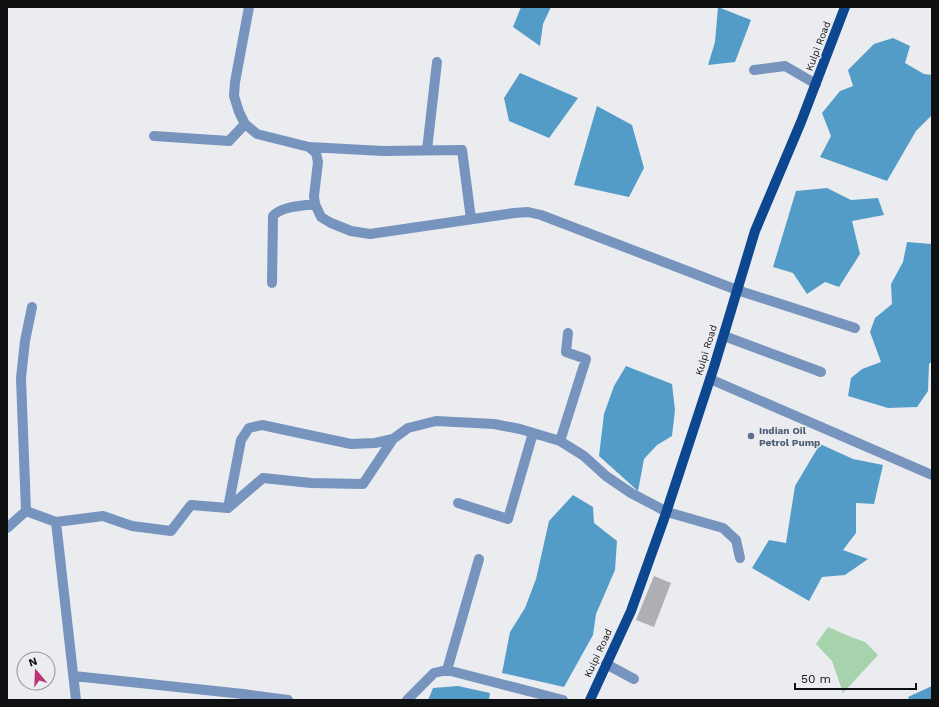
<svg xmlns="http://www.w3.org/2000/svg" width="939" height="707" font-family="'Work Sans',sans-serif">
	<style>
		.green { fill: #a6d2ac }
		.water { fill: #549cc8 }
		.building { fill: #adafb2 }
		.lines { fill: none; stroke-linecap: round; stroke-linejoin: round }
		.street { stroke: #7794be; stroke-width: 10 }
		.primary { stroke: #0c4790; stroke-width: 10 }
		.service-dot { fill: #5c6f8a; stroke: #ebecf0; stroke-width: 1.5 }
		.labels { text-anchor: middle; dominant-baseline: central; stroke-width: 3; stroke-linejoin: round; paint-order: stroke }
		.street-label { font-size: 10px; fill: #0f1011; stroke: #ebecf0 }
		.service-label { font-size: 10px; font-weight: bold; fill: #4e5e75; stroke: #ebecf0; text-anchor: start }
	</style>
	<rect width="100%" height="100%" fill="#ebecf0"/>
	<path class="green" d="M828,627L851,637L865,642L878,655L843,693L832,661L816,644Z"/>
	<path class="water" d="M521,7H551L543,24L540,46L513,27Z
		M718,7L751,20L735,62L708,65L715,42Z
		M893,38L910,46L905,63L924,74L932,75V115L916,131L887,181L820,157L831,136L822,113L840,91L853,86L848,70L874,44Z
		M520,73L578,98L549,138L509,121L504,98Z
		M597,106L632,125L644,168L629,197L574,185Z
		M827,188L851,200L878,198L884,215L852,221L860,254L839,287L825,282L807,294L793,273L773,267L796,191Z
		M907,242L932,244V361L929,364L928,391L917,407L888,408L848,396L851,378L862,369L881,362L870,332L875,318L892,304L891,284L903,262Z
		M626,366L672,384L675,410L672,436L657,445L644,459L638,491L599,456L604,414L614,386Z
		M820,444L853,459L883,465L874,504L856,503V533L843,550L868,559L845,575L822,577L809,601L752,568L769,540L786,543L795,486Z
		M573,495L593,507L594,523L617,541L615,570L596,614L593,635L564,687L502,673L510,632L525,608L536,579L549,521Z
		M458,686L490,693L489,700H428L433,688Z
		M932,686V700H909L908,697Z"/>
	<path class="building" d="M654,576L671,583L654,627L636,620Z"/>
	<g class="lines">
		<path class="street" d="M249,7L235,82L234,96L239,112L245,124L257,134L309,147L316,153L318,162L314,196L315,204L321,217L331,223L351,231L370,234L514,213L528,212L541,215L737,290L855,328
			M754,70L785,66L816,84
			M154,136L229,141L245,124
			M309,147L383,151L462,150L471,219
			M427,150L437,62
			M272,283L273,216C282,206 302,206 315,204
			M724,336L821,372
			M710,379L932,475
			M560,441L586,359L566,352L568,333
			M458,503L508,519L533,433
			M228,508L241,440L249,428L262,425L351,444L375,443L393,439L408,428L436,421L494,424L520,429L560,441L584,456L606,476L631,493L667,512L723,528L736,540L740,558
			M26,511L21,378L25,341L32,307
			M56,522L76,700
			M7,528L26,511L56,522L103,516L132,526L171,531L191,505L228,508L263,478L311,483L363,484L393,439
			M606,664L634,679
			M447,670L479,559
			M74,676L243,694L288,700
			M407,700L434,673L447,670L563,700"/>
		<path class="primary" d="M590,700L631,611L664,519L714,367L755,231L801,122L845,7"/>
	</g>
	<circle class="service-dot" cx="751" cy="436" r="4"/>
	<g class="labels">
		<g class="street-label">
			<text transform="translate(818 46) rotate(-69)">Kulpi Road</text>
			<text transform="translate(706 350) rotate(-73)">Kulpi Road</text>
			<text transform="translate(598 653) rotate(-65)">Kulpi Road</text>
		</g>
		<g class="service-label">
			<text x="759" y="430">Indian Oil<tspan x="759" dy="12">Petrol Pump</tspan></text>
		</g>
	</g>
	<rect width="939" height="707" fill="none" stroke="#0f1011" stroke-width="16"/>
	<g transform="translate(36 671) rotate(341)"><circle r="19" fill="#ebecf0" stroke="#939497"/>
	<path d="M0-3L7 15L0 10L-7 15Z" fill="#bc3473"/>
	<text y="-6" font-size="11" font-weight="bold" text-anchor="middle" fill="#0f1011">N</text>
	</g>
	<path d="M795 683v6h121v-6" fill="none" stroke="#0f1011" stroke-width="2"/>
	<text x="801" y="683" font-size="12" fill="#0f1011" stroke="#ebecf0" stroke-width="3" paint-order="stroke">50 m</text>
</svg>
